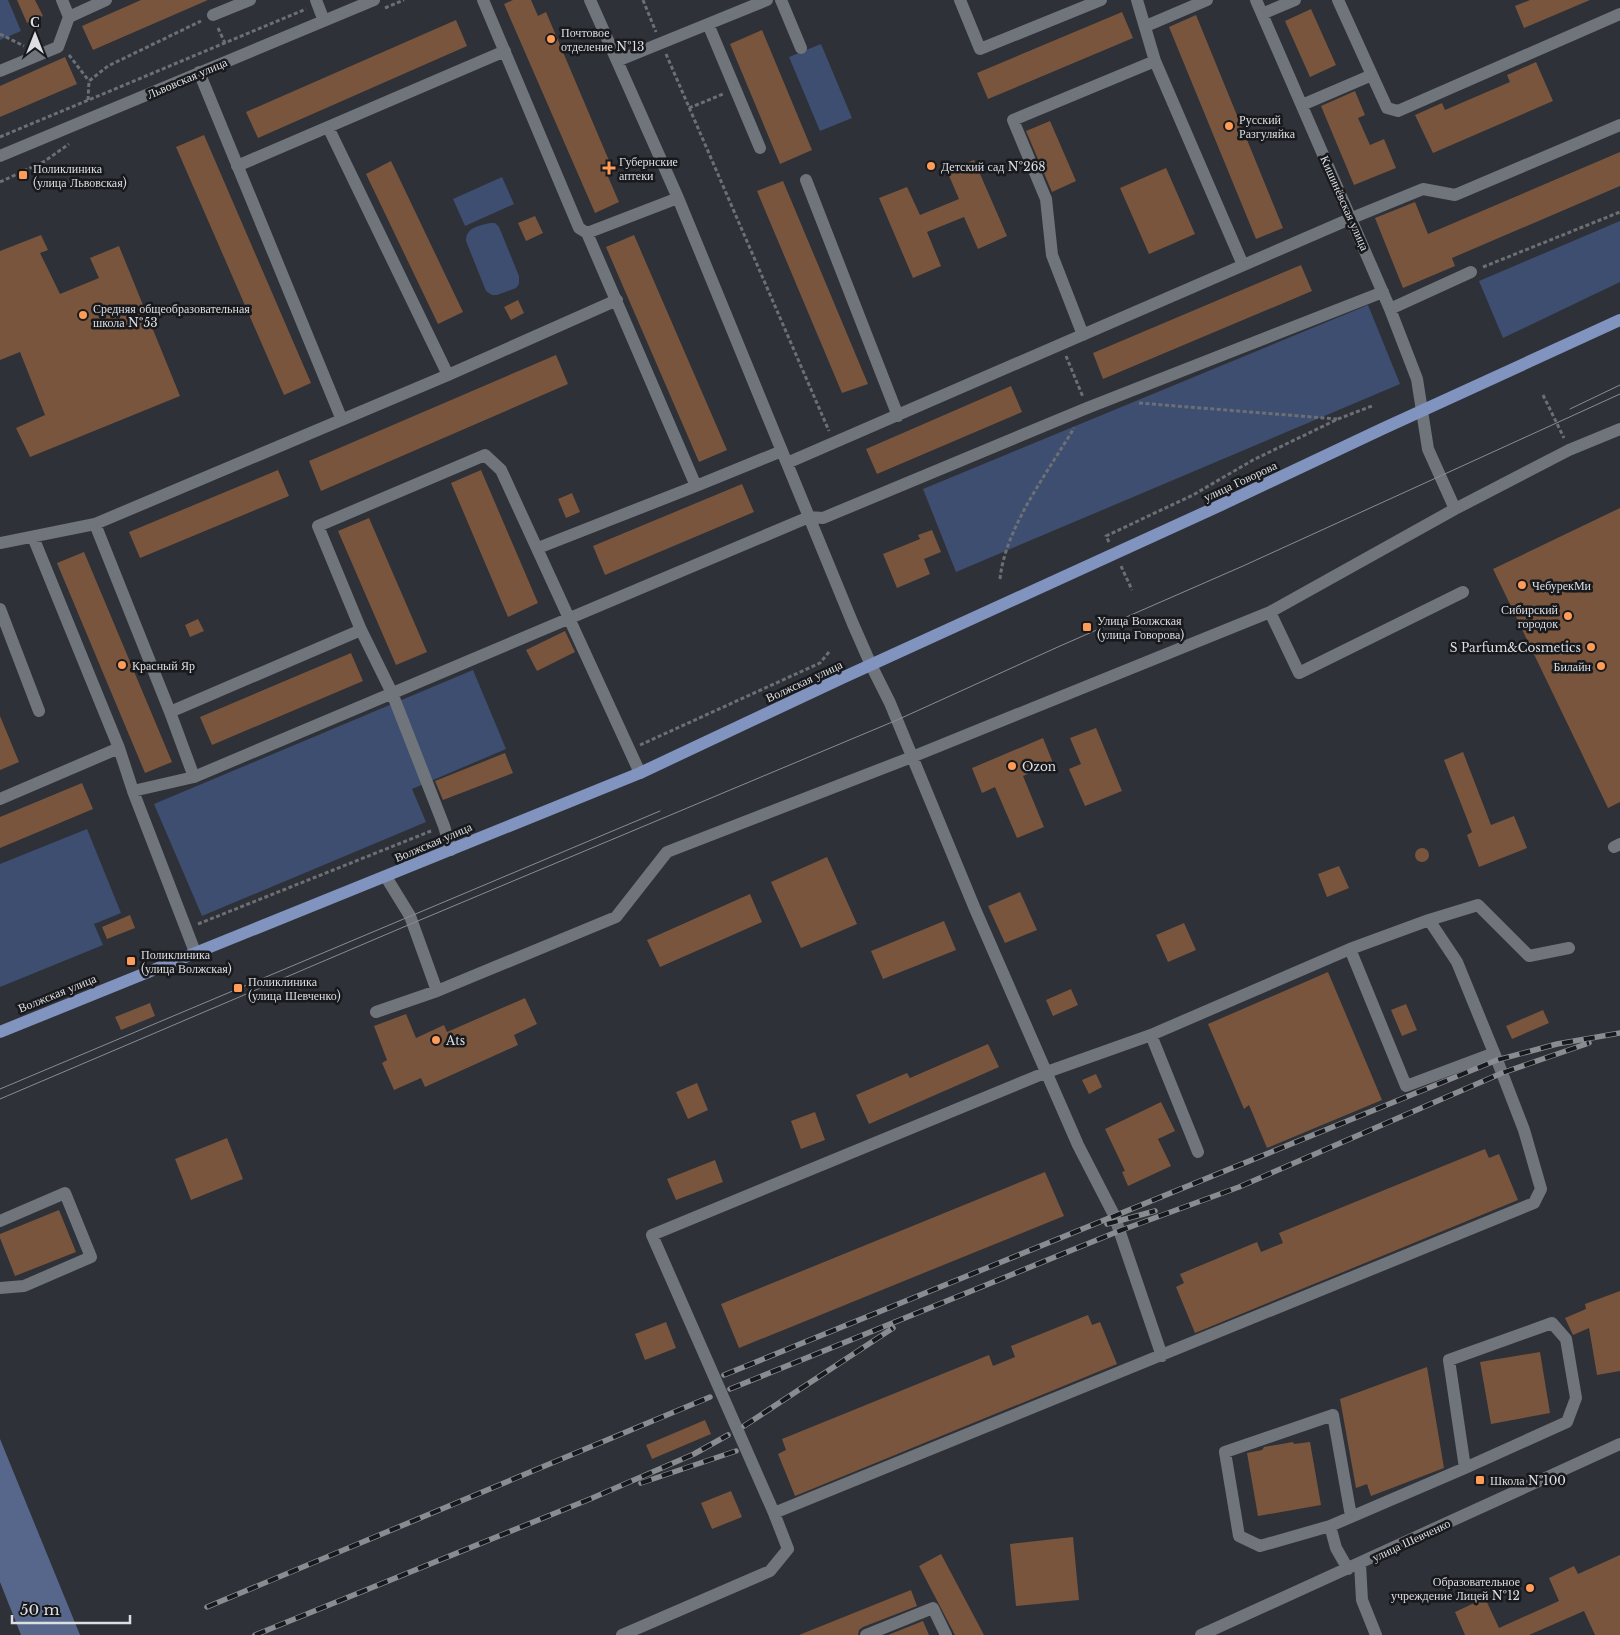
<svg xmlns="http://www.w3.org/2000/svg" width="1620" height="1635" font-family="'Libre Baskerville',serif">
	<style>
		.green { fill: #3e4e70 }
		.forest { fill: #57678b }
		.building { fill: #79553d }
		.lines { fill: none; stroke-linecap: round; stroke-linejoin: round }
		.path { stroke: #6c6f74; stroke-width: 3; stroke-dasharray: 4 2.5; stroke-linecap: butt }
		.minor { stroke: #70747b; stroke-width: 12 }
		.major { stroke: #8194bf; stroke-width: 12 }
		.tram { stroke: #898c91; stroke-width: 1 }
		.rail-casing { stroke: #898c91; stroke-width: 5.5 }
		.rail { stroke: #18191c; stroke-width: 4; stroke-dasharray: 11; stroke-linecap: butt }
		.poi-dot { fill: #fe9c58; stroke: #18191c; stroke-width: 2 }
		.labels { text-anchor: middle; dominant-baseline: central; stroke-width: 5; stroke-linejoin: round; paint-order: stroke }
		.poi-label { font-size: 12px; fill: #dcdee2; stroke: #18191c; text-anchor: start }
		.street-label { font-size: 12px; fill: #dcdee2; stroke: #18191c }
	</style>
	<rect width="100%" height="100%" fill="#2e3137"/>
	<path class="green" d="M0,0H8L21,31L0,40Z
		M821,44L852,118L820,131L789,57Z
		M502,177L514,204L465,226L453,199Z
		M1620,221V282L1503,338L1479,281Z
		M490,223H495L499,227L519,276V284L516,288L497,295H492L486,291L466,241C466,227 479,226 490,223Z
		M1368,305L1400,384L956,572L923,489Z
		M473,670L506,749L412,789L426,822L202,916L154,804Z
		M87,829L121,913L94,924L103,945L0,987V864Z"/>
	<path class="forest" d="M0,1439L80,1635H21L0,1582Z"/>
	<path class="building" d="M17,0H35L43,16L27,23Z
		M141,0H208L93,50L82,26Z
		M513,0H531L538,16L546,12L613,170L606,172L619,202L595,213L504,4Z
		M1530,0H1590L1524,28L1515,6Z
		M1311,9L1336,65L1310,77L1285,21Z
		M1122,12L1133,38L988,99L977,73Z
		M1196,15L1283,228L1256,239L1169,27Z
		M456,20L467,46L258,138L246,112Z
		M762,30L812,150L780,164L730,44Z
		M65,57L77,84L0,117V86Z
		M1536,62L1553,101L1433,153L1415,115L1442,103L1445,110L1510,82L1507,75Z
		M1355,91L1365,115L1358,118L1370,145L1384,139L1396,168L1354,185L1321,106Z
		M1050,121L1076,181L1052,192L1026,131Z
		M204,135L311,383L284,395L176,147Z
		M1620,152V186L1452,258L1455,266L1403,288L1375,218L1415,202L1428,234Z
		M974,160L1007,236L978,249L964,217L927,232L941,266L913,278L879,198L907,187L920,215L959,199L947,171Z
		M391,161L463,312L438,324L366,174Z
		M1166,168L1195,234L1149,254L1120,188Z
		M783,181L868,384L842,393L757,191Z
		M535,216L543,233L526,241L518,223Z
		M41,235L48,250L40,253L60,294L99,278L90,258L119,246L180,396L30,457L16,428L45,415L20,352L0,360V251Z
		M634,235L727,450L699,462L606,247Z
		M1301,265L1312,291L1103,379L1093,353Z
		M518,300L524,313L511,320L504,307Z
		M556,355L568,384L321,491L309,461Z
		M1011,386L1022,412L877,474L866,449Z
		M278,470L289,496L140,558L129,532Z
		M481,470L538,603L508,617L451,483Z
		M742,484L754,512L605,575L593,546Z
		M572,493L580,512L566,518L558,499Z
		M1620,508V802L1608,808L1493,569Z
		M369,518L427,652L396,665L338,531Z
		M932,530L941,552L924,559L930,574L897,588L883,554L920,539L918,535Z
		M84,552L172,762L145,773L57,563Z
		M198,619L204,631L190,637L185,625Z
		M565,631L575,652L537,671L526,650Z
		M351,653L363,681L212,745L200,717Z
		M0,716L19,762L0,770Z
		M1096,728L1122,791L1085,806L1069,769L1081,764L1070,738Z
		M1043,738L1053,763L1023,776L1044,827L1017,838L995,787L982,793L972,768Z
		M1463,752L1491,825L1514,816L1527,848L1479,867L1467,835L1472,832L1444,760Z
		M505,753L513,773L443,800L435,781Z
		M82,783L93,809L0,848V817Z
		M1415 855a7 7 0 1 1 14 0a7 7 0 1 1-14 0Z
		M827,857L857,924L801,948L771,882Z
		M1339,866L1349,888L1327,897L1318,874Z
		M1020,892L1037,930L1005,943L988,906Z
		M750,894L762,922L660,967L647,940Z
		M130,915L135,928L107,939L102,927Z
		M944,921L956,950L883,979L871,951Z
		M1184,923L1196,950L1168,962L1156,935Z
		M1328,972L1382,1100L1267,1148L1249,1105L1244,1109L1208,1024Z
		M1071,989L1078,1005L1053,1016L1046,1000Z
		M525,998L537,1024L514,1035L518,1045L425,1087L421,1078L394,1090L382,1063L387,1060L374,1026L406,1014L416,1038L444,1025L447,1032Z
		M150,1003L155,1016L121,1030L115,1017Z
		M1406,1004L1417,1030L1402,1036L1391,1010Z
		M1543,1010L1549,1023L1512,1039L1506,1026Z
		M988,1044L999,1067L869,1124L856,1095L907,1073L910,1078Z
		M1096,1074L1102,1087L1089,1094L1082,1080Z
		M697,1083L708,1110L688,1119L676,1092Z
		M1161,1102L1175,1131L1158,1139L1171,1166L1128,1186L1122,1172L1125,1171L1105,1129Z
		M815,1112L825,1140L801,1149L791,1121Z
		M227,1138L243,1179L191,1200L175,1159Z
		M1485,1149L1489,1158L1499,1154L1518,1200L1195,1333L1176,1287L1184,1283L1180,1274L1257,1242L1261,1252L1283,1243L1279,1233Z
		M715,1160L723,1182L676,1200L667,1179Z
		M1045,1172L1064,1216L739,1348L721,1304Z
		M59,1210L76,1252L15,1276L0,1238V1234Z
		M1620,1291V1371L1597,1375L1589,1328L1573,1335L1565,1318L1586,1309L1585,1304Z
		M1088,1315L1092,1325L1100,1322L1117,1364L795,1496L778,1454L786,1450L782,1439L989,1355L993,1366L1015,1357L1011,1346Z
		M666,1322L676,1348L645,1360L635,1334Z
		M1540,1352L1550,1413L1491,1424L1480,1362Z
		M1427,1367L1444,1468L1371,1496L1367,1484L1356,1488L1340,1399Z
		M705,1420L711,1434L652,1459L646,1445Z
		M1293,1442L1294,1444L1310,1442L1321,1505L1258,1516L1247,1453L1262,1450L1264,1447Z
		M731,1491L742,1517L712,1529L701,1503Z
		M1073,1537L1079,1600L1016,1606L1010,1544Z
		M941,1554L984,1635H955L919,1566Z
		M1620,1555V1635H1595L1584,1611L1529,1635H1465L1455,1612L1485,1598L1499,1628L1559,1601L1549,1578L1574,1566L1578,1574Z
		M911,1590L917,1606L863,1627L859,1630L858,1635H799Z
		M923,1621L929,1635H888Z"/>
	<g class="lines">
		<path class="path" d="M643,0L656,32
			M385,8L404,0
			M218,28L225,43
			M0,34L24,46
			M666,54L829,431
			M69,55L89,81
			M88,100L89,81L108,66L201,21
			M689,108L723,94
			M0,137L306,9
			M0,182L45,161L69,144
			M1483,267L1620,212
			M1066,356L1083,397
			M1543,395L1564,438
			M1139,403L1337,419
			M1109,542L1106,536L1193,495L1253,460L1338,419L1372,406
			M1121,566L1132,590
			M1000,579C1005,528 1048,472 1074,428
			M640,745L820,663L829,652
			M198,924L431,831"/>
		<path class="minor" d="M62,0L69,17
			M316,0L324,21
			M483,0L579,228L587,233L696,486L782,451
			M590,0L678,198L853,624L871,665L890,703L975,909L1078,1145L1114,1215L1162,1356
			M781,0L801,48
			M960,0L980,49L1101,0
			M1137,0L1155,61L1243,265
			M1256,0L1390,309L1417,379L1428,449L1455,509
			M1338,0L1372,75
			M1262,14L1295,0
			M213,15L250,0
			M708,24L767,0
			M1146,26L1207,0
			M617,61L708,24L760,148
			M0,71L58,47L69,17L106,0
			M199,72L342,420
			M1302,105L1372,75L1387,108L1398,111L1620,14
			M328,127L448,375
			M0,156L374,0
			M237,166L505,51
			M806,180L898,416
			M587,233L678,198
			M1390,309L1471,272
			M1083,335L1052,255L1046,199L1013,120L1155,61
			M787,463L1352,218L1423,189L1455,195L1620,125
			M95,524L170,712L194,777
			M33,537L119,748L133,791L195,952
			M0,543L95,524L448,375L617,300
			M538,548L696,486
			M0,609L39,711
			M1270,612L1299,673L1463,592
			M170,712L361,630
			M133,791L194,777L809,517L823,518L1087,408L1383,292
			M0,799L119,748
			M1614,847L1620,844
			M451,850L444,826L392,693L361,630L318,526L485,455L501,470L640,773
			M386,877L410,916L437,991
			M1350,949L1406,1086L1494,1053
			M376,1012L437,991L616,917L667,852L912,757L1270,612L1455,509L1569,450L1620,429
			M1151,1035L1198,1152
			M0,1221L65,1193L91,1257L24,1286L0,1288
			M774,1513L1534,1203L1541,1189L1524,1130L1497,1060L1457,962L1429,920
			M1351,1516L1333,1415L1225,1452L1239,1536L1260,1546L1330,1526L1465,1468L1567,1422L1576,1398L1566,1339L1552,1323L1449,1360L1465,1468
			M1330,1526L1336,1548L1348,1569
			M1360,1564L1362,1600L1376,1635
			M622,1635L770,1571L788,1549L774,1513L652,1235L1047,1072L1151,1035L1350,949L1429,920L1478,905L1529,956L1569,948
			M866,1635L933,1608L946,1635
			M1201,1635L1620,1444"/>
		<path class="major" d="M0,1032L640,773L842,678L1221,505L1382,429L1620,320"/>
		<path class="tram" d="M1570,409L1620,385
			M0,1089L660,811
			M0,1099L413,923L897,720L1060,646L1243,566L1620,394"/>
		<defs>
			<path id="rail" d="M1107,1224L1155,1211
				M724,1375L1497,1060L1557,1044L1620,1033
				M730,1389L1119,1231L1239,1187L1502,1073L1589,1043
				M744,1426L893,1328
				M641,1483L736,1451
				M207,1607L710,1397
				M255,1635L590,1499L694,1454L728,1435"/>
		</defs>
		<use href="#rail" class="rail-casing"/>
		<use href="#rail" class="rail"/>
	</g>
	<g class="poi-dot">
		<circle cx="551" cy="39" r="5"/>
		<circle cx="1229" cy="126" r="5"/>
		<circle cx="931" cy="166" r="5"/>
		<path d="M606.5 160.5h5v5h5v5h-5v5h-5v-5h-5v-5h5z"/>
		<rect x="18" y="170" width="10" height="10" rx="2.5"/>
		<circle cx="83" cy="315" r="5"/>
		<circle cx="1522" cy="585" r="5"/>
		<circle cx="1568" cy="616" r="5"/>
		<rect x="1082" y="622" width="10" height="10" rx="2.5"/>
		<circle cx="1591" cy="647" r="5"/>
		<circle cx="122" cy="665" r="5"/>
		<circle cx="1601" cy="666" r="5"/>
		<circle cx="1012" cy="766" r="5"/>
		<rect x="126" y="956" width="10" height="10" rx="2.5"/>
		<rect x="233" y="983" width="10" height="10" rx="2.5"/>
		<circle cx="436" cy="1040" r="5"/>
		<rect x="1475" y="1475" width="10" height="10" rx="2.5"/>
		<circle cx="1530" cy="1588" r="5"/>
	</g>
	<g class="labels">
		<g class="poi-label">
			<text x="561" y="32">Почтовое<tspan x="561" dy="14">отделение №13</tspan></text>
			<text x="1239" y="119">Русский<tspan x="1239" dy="14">Разгуляйка</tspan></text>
			<text x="619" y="161">Губернские<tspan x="619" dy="14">аптеки</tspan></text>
			<text x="941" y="166">Детский сад №268</text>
			<text x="33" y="168">Поликлиника<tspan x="33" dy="14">(улица Львовская)</tspan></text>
			<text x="93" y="308">Средняя общеобразовательная<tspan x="93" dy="14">школа №53</tspan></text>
			<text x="1532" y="585">ЧебурекМи</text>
			<text x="1558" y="609" text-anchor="end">Сибирский<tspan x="1558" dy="14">городок</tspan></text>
			<text x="1097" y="620">Улица Волжская<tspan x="1097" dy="14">(улица Говорова)</tspan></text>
			<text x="1581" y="647" text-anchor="end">S Parfum&amp;Cosmetics</text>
			<text x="132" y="665">Красный Яр</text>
			<text x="1591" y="666" text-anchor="end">Билайн</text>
			<text x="1022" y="766">Ozon</text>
			<text x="141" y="954">Поликлиника<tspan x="141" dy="14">(улица Волжская)</tspan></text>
			<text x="248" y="981">Поликлиника<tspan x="248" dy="14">(улица Шевченко)</tspan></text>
			<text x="446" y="1040">Ats</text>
			<text x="1490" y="1480">Школа №100</text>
			<text x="1520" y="1581" text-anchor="end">Образовательное<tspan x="1520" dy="14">учреждение Лицей №12</tspan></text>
		</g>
		<g class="street-label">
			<text transform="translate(187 78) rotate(-23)">Львовская улица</text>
			<text transform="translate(1345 203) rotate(66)">Кишинёвская улица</text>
			<text transform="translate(1240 481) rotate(-25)">улица Говорова</text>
			<text transform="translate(804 681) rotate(-25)">Волжская улица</text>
			<text transform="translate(433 842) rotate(-23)">Волжская улица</text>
			<text transform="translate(57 993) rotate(-22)">Волжская улица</text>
			<text transform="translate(1411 1540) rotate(-25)">улица Шевченко</text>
		</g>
	</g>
	<g transform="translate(35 35)" stroke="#18191c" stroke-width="4" paint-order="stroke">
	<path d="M0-4L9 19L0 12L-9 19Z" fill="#dcdee2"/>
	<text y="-8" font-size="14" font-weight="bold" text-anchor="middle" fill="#dcdee2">С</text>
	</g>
	<path d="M12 1615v8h118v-8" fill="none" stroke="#dcdee2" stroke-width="2.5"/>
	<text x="20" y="1615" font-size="15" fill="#dcdee2" stroke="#18191c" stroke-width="4" paint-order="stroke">50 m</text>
</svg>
